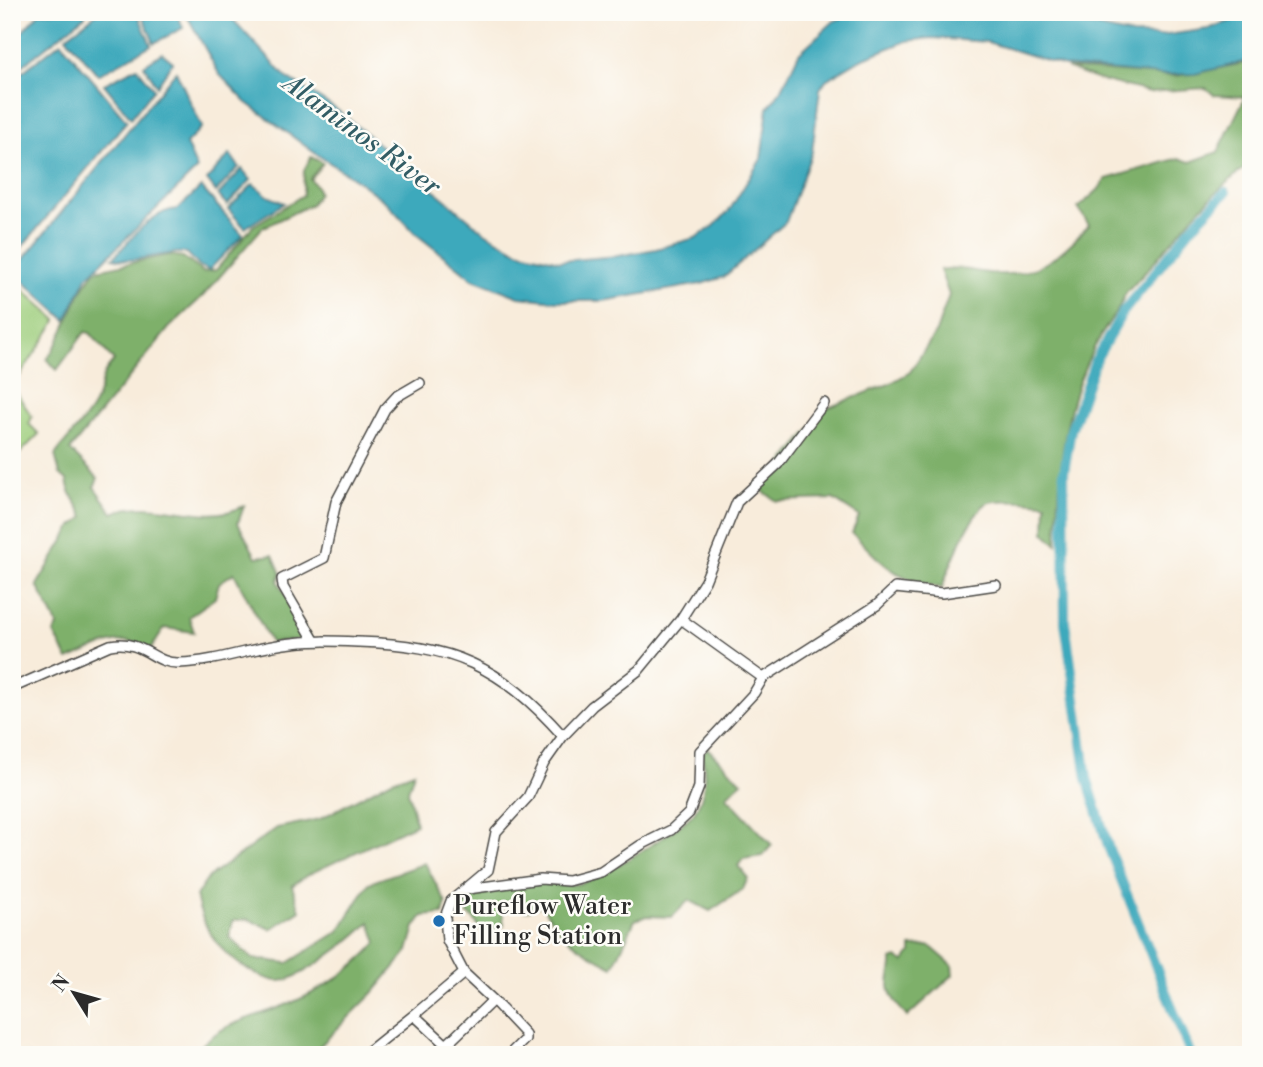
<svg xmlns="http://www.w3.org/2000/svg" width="1263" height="1067" font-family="'Libre Bodoni',serif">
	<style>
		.green { fill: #9dcd7b; stroke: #647c53; stroke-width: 2 }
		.forest { fill: #7eb06b; stroke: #546e4b; stroke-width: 2 }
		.water { fill: #3da9bc; stroke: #346a74; stroke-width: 2 }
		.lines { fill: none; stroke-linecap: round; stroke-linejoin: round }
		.river { stroke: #3da9bc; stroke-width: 10 }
		.minor-casing { stroke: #4a4845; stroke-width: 12 }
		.minor { stroke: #fff; stroke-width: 9 }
		.poi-dot { fill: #1f6fb2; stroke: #fdfcf7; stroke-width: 2.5 }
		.labels { text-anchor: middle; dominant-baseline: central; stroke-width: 5; stroke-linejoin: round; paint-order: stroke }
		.poi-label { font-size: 26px; fill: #2b2b2b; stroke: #fdfcf7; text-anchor: start }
		.water-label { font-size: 28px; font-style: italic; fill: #325d65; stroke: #fdfcf7 }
	</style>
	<rect width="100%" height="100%" fill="#fdfcf7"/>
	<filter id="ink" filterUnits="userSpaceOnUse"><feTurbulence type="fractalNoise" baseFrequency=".0143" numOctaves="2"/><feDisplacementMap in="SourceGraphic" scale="14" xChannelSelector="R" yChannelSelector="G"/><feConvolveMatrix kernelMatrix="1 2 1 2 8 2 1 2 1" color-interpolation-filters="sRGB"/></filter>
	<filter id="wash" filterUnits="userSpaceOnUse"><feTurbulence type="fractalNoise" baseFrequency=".00686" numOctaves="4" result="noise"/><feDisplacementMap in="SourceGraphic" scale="28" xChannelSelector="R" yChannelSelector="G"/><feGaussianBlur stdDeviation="1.57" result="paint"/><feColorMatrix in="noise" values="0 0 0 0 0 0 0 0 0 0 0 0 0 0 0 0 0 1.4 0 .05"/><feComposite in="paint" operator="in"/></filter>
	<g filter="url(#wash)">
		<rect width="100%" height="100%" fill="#f8ecdb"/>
		<path class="green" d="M12,280L57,320L17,380L15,390L32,417L29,424L39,434L12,461Z"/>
		<path class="forest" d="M1251,62V163C1212,192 1186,224 1155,261C1146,272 1136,282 1127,292C1123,297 1121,305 1117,311C1063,385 1060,454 1057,544L1045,533L1046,503C1030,502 1006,498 990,502C973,506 948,570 942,588C894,579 885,566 852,533L859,516L833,499L777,501L761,490L827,408L889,384L910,372L936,332L949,295L940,270C958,266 971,271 989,273C1034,280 1061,256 1089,225L1078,208L1098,190L1106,179L1179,158L1190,162L1218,152L1245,97L1214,95L1206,88L1150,92L1096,79L1066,68L1176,76Z
			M311,157L323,163L310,179L317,187L318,195L310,205L262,228L203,296L169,328L70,450L98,478L94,487L113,513C154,494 202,528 244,506L238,523L256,557L273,555L281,574L278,581L310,638L271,643L234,573L219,583L215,598L189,617L194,632L164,628L151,649C122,631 96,648 68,660L54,633L58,626L37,585L72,527L84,517C78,504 68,493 67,480L60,474L55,455C68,437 91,416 98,395C104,377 99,378 114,361L90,333L85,332L57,370L47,359C68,332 74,293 97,270L169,255L183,257L203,272L216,270L253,226L303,195L304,170Z
			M707,748L742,782L726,796L772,845L762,856L743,859L738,866L748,878L743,889L710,911L689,900L672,917L647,916L635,920L613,967C583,952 558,936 542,905L525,911L521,902L514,900L501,905L504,925L483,933L473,918L455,904C472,886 516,883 541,882C553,881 566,886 578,884C596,881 686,826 695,811C706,795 706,772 702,754Z
			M414,772L408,791L416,824L307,875L292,886L300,910L271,929L247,919L233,921L229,937L253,959L288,963L339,931L369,883L425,863L446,903L443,914L423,916L415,927L408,951L373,993L311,1055H202L201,1046C224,1023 248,1019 278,1008C317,994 349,974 377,943L370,922C355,937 302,979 281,981C273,982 263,977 256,974C223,957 203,932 196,896L209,877L277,828L320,819L390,781Z
			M930,946L952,965L953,975L907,1017C900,1008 889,996 889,985C889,976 893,969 892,960L897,958L904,962L911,953V947Z"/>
		<path class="water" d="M40,12H86L85,16L12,74V43Z
			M99,12H137L151,45L98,75L66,37Z
			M141,12H177L183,28L154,43Z
			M185,12H226L286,77L339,111L483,231L518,251L559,261L618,256L656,249L695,238L713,227L729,211L761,159L768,108L782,89L799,53L834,21L856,12H1030L1132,35L1160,36L1208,29L1251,14V60L1195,74L1160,75L1065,66L987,42L932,38L907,41L861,59L826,80L820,89L812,152L786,222L724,277L701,284L603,301H557L519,297L473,279L416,234L387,203L358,181L316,154L246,102L219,74Z
			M61,42L127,121L12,259V80Z
			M162,53L173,62L157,86L144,65Z
			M137,67L154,89L131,118L104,84Z
			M176,71L202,127L186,144L197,169L87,277L66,320L13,272Z
			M230,154L239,167L216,192L207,180Z
			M242,169L251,180L227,205L218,195Z
			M253,184L268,196L284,203L245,228L228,209Z
			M201,187L243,235L209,270L199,266L187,253C163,250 136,265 113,258C131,240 151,210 178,209Z"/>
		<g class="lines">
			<path class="river" d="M1191,1055L1109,849L1087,778L1065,622L1064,472L1071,430L1095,361L1123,312L1191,228L1226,192"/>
		</g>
	</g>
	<g filter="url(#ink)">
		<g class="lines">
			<defs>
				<path id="minor" d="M681,619L763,678L877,605L895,588L942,593L996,585
					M314,640L283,587L282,579L324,558L336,502L385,409L396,397L420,383
					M12,688L110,645C145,639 152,664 179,663C215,662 249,649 284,644C309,640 333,641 358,642C452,645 500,665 563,736
					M468,889L540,879L568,881L601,872L641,845L671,830L689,813L699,787L700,751L754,693L763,678
					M493,1000L525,1034V1039L509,1055
					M414,1015L464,973
					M364,1055L414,1015L457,1055
					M436,1055L493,1000L464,973L447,940L445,917L451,901L488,870L496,832L528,797L544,763L563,736L592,706L639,670L681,619L705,581L737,502L778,464L824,403"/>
			</defs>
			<use href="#minor" class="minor-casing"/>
			<use href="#minor" class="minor"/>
		</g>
	</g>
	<circle class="poi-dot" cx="439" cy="921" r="7"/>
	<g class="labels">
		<g class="poi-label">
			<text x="453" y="906">Pureflow Water<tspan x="453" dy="30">Filling Station</tspan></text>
		</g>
		<g class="water-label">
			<text transform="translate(362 135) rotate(36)">Alaminos River</text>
		</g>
	</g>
	<rect width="1263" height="1067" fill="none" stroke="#fdfcf7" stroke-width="42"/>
	<g transform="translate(74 993) rotate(307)" stroke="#fdfcf7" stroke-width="5" paint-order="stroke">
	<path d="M0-5L12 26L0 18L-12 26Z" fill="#2b2b2b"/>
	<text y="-10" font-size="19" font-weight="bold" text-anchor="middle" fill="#2b2b2b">N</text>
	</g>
</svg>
